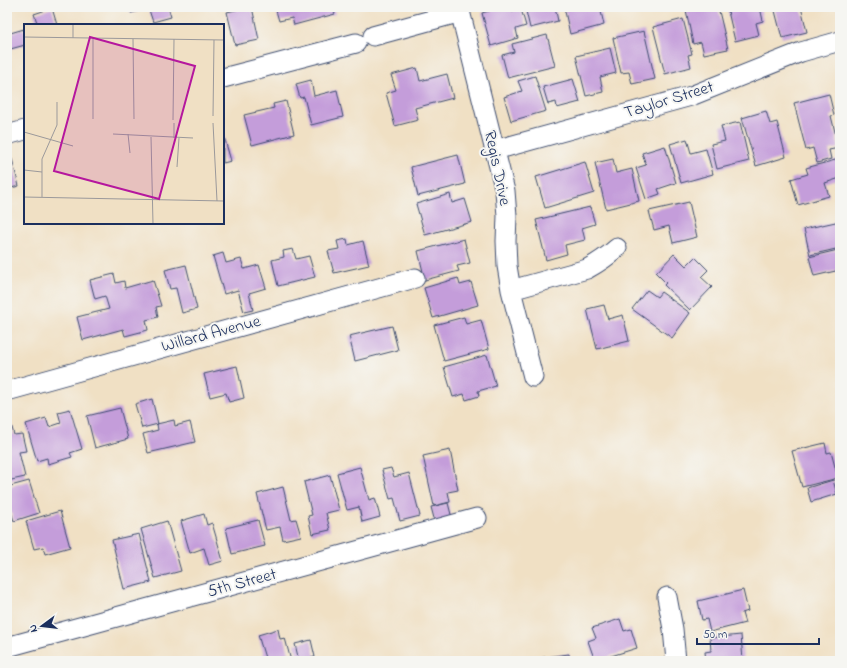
<svg xmlns="http://www.w3.org/2000/svg" width="847" height="668" font-family="'Indie Flower',sans-serif">
	<style>
		.building { fill: #c49dda }
		.lines { fill: none; stroke-linecap: round; stroke-linejoin: round }
		.minor-casing { stroke: #3b4a6d; stroke-width: 21 }
		.minor { stroke: #fff; stroke-width: 19 }
		.labels { text-anchor: middle; dominant-baseline: central; stroke-width: 4; stroke-linejoin: round; paint-order: stroke }
		.street-label { font-size: 17px; fill: #1b2f5e; stroke: #f6f6f2 }
		.inset-road { fill: none; stroke: #9b999b; stroke-width: 1 }
		.view { fill: #b5179e; fill-opacity: 0.15; stroke: #b5179e; stroke-width: 2 }
		.inset-edge { fill: none; stroke: #1b2f5e; stroke-width: 2 }
	</style>
	<rect width="100%" height="100%" fill="#f6f6f2"/>
	<filter id="ink" filterUnits="userSpaceOnUse"><feTurbulence type="fractalNoise" baseFrequency=".025" numOctaves="2"/><feDisplacementMap in="SourceGraphic" scale="8" xChannelSelector="R" yChannelSelector="G"/><feConvolveMatrix kernelMatrix="1 2 1 2 8 2 1 2 1" color-interpolation-filters="sRGB"/></filter>
	<filter id="wash" filterUnits="userSpaceOnUse"><feTurbulence type="fractalNoise" baseFrequency=".012" numOctaves="4" result="noise"/><feDisplacementMap in="SourceGraphic" scale="16" xChannelSelector="R" yChannelSelector="G"/><feGaussianBlur stdDeviation="0.9" result="paint"/><feColorMatrix in="noise" values="0 0 0 0 0 0 0 0 0 0 0 0 0 0 0 0 0 1.4 0 .05"/><feComposite in="paint" operator="in"/></filter>
	<g filter="url(#wash)">
		<rect width="100%" height="100%" fill="#f0e0c4"/>
		<g id="blocks">
			<path class="building" d="M129,7H144V10L131,13Z
				M148,7H168L171,17L153,22Z
				M248,7H252L259,40L235,45L227,12Z
				M275,7H333L335,14L294,25L292,18L279,21Z
				M502,7H511L512,11L521,9L526,26L516,29L518,38L491,46L482,13Z
				M525,7H555L558,21L530,28Z
				M564,7H600L604,25L570,34Z
				M700,7H718L728,49L704,54L701,42L693,44L686,10Z
				M727,7H760L763,21L756,23L759,35L735,41Z
				M774,7H801L807,32L782,38Z
				M52,8L57,25H38L34,14Z
				M683,19L692,54L688,55L691,67L665,74L653,27Z
				M24,29L25,32V45L7,50V34Z
				M644,31L655,79L632,84L629,72L621,73L613,38Z
				M547,35L555,66L508,78L502,55L514,52L512,44Z
				M610,48L616,73L600,77L603,92L586,96L576,56Z
				M417,68L420,81L447,74L453,98L415,108L418,120L395,126L386,93L396,90L391,75Z
				M535,76L546,111L511,121L504,97L522,91L518,81Z
				M573,79L580,102L557,108L556,102L548,104L543,87Z
				M311,80L314,96L337,90L343,117L311,125L304,97L300,98L296,84Z
				M829,94L834,115L831,116L839,148L829,150L831,159L817,163L813,148L806,150L794,103Z
				M286,101L294,134L252,145L244,115L274,108L273,104Z
				M766,111L770,124L777,122L786,157L756,166L742,118Z
				M740,122L749,161L717,169L711,144L725,141L721,126Z
				M223,133L231,161L223,163Z
				M687,139L691,153L706,149L713,174L681,183L670,144Z
				M665,146L676,183L658,189L660,194L646,199L636,168L646,165L642,153Z
				M458,155L465,184L418,196L411,167Z
				M12,159L19,186L7,189V160Z
				M613,159L616,173L632,169L639,201L606,209L595,163Z
				M839,159L840,178L825,183L829,196L798,205L791,179L808,174L806,168Z
				M585,162L594,193L545,208L536,177Z
				M450,194L452,203L465,199L472,222L425,235L416,204Z
				M689,202L697,237L673,243L669,226L654,230L649,211Z
				M590,207L595,224L582,228L585,240L565,245L567,254L546,260L536,220Z
				M840,221V248L810,255L804,229Z
				M347,239L348,245L363,241L369,265L334,273L328,251L339,249L337,241Z
				M464,239L470,263L457,266L459,271L425,280L418,251Z
				M293,249L296,259L309,256L315,277L278,286L272,260L284,257L283,251Z
				M838,250L840,258V270L814,276L809,257Z
				M223,253L226,263L241,259L244,269L259,265L266,288L249,293L253,310L244,312L238,290L224,294L213,256Z
				M674,254L686,266L695,257L708,270L701,277L712,287L690,310L664,285L666,283L656,273Z
				M186,265L197,309L182,313L176,288L170,289L165,270Z
				M114,274L116,283L124,281L125,288L153,280L161,306L156,307L158,317L146,320L148,330L125,336L123,329L83,340L77,317L109,309L105,296L95,299L90,280Z
				M458,278L460,285L471,282L478,305L433,318L424,288Z
				M647,290L657,297L661,292L690,313L672,338L632,309Z
				M604,305L608,319L623,315L629,341L597,349L587,309Z
				M464,317L466,324L481,320L489,349L444,361L434,325Z
				M392,326L398,350L355,361L349,336Z
				M487,355L496,386L478,391L479,396L466,400L464,394L453,397L444,367Z
				M237,366L244,398L229,402L226,393L210,397L204,374Z
				M152,399L158,424L142,428L135,404Z
				M120,408L128,439L95,448L87,416Z
				M70,409L82,449L70,453L72,457L48,464L47,458L37,461L26,424L46,418L49,427L61,423L58,412Z
				M10,420L14,435L22,434L26,451L19,452L25,477L7,481V421Z
				M174,420L175,426L190,422L195,442L148,453L143,434L158,430L157,424Z
				M825,443L827,453L831,452L838,478L802,487L792,451Z
				M450,450L458,490L448,492L450,502L434,506L423,456Z
				M360,467L369,500L375,498L380,517L362,522L359,507L347,510L337,473Z
				M391,468L394,477L409,473L420,516L400,521L394,498L390,499L382,470Z
				M330,475L339,510L326,513L330,530L312,534L308,516L312,515L304,482Z
				M833,480L837,494L811,502L807,488Z
				M29,481L39,513L14,521L7,500V487Z
				M283,487L291,520L296,519L301,536L283,540L280,527L266,530L257,494Z
				M448,503L453,522L436,526L431,507Z
				M60,511L70,547L45,554L43,547L34,549L26,521Z
				M204,514L207,525L212,523L223,561L209,565L204,548L190,553L181,521Z
				M258,520L265,546L232,554L226,528Z
				M167,521L181,571L155,578L141,529Z
				M139,534L151,582L124,589L112,540Z
				M743,590L748,611L742,613L745,623L710,632L707,619L702,620L698,601Z
				M620,619L624,631L631,629L637,648L595,661L588,641L596,638L592,628Z
				M278,629L280,639L285,638L291,661H259V659L265,658L258,635Z
				M741,635L743,661H706L705,652L711,651L710,638Z
				M311,640L315,657L299,661L295,644Z
				M569,654L570,661H538V658Z"/>
		</g>
	</g>
	<g filter="url(#ink)">
		<use href="#blocks" fill-opacity="0" stroke="#3b4a6d" stroke-width="1"/>
		<g class="lines">
			<defs>
				<path id="minor" d="M459,7L505,191L507,216L506,241L507,266L511,290L533,377
					M373,36L461,12
					M223,78L356,43
					M7,135L25,130
					M495,150L691,96L801,52L840,41
					M511,290L587,269C598,263 607,257 617,248
					M7,391L415,278
					M667,597L673,629L676,661
					M7,647L477,518"/>
			</defs>
			<use href="#minor" class="minor-casing"/>
			<use href="#minor" class="minor"/>
		</g>
	</g>
	<g class="labels">
		<g class="street-label">
			<text transform="translate(669 100) rotate(-17)">Taylor Street</text>
			<text transform="translate(497 168) rotate(78)">Regis Drive</text>
			<text transform="translate(211 334) rotate(-15)">Willard Avenue</text>
			<text transform="translate(242 583) rotate(-15)">5th Street</text>
		</g>
	</g>
	<g transform="translate(24 24)">
		<rect width="200" height="200" fill="#f0e0c4"/>
		<path class="inset-road" d="M0,13L200,16M49,14V0M69,14V95M109,15L110,95M189,92L190,16M149,96L150,15M150,99V114M189,99L193,177M0,108L49,122M89,110L169,114M104,110L106,129M127,113L129,200M153,143L155,114M0,146L18,148M0,173L200,177M18,173V135L33,101V78"/>
		<path class="view" d="M66,13L171,42L135,175L30,147Z"/>
		<rect width="200" height="200" class="inset-edge"/>
	</g>
	<rect width="847" height="668" fill="none" stroke="#f6f6f2" stroke-width="24"/>
	<g transform="translate(42 626) rotate(255)" stroke="#f6f6f2" stroke-width="3" paint-order="stroke">
	<path d="M0-3L7 15L0 10L-7 15Z" fill="#1b2f5e"/>
	<text y="-6" font-size="11" font-weight="bold" text-anchor="middle" fill="#1b2f5e">N</text>
	</g>
	<path d="M697 638v6h122v-6" fill="none" stroke="#1b2f5e" stroke-width="2"/>
	<text x="703" y="638" font-size="12" fill="#1b2f5e" stroke="#f6f6f2" stroke-width="3" paint-order="stroke">50 m</text>
</svg>
